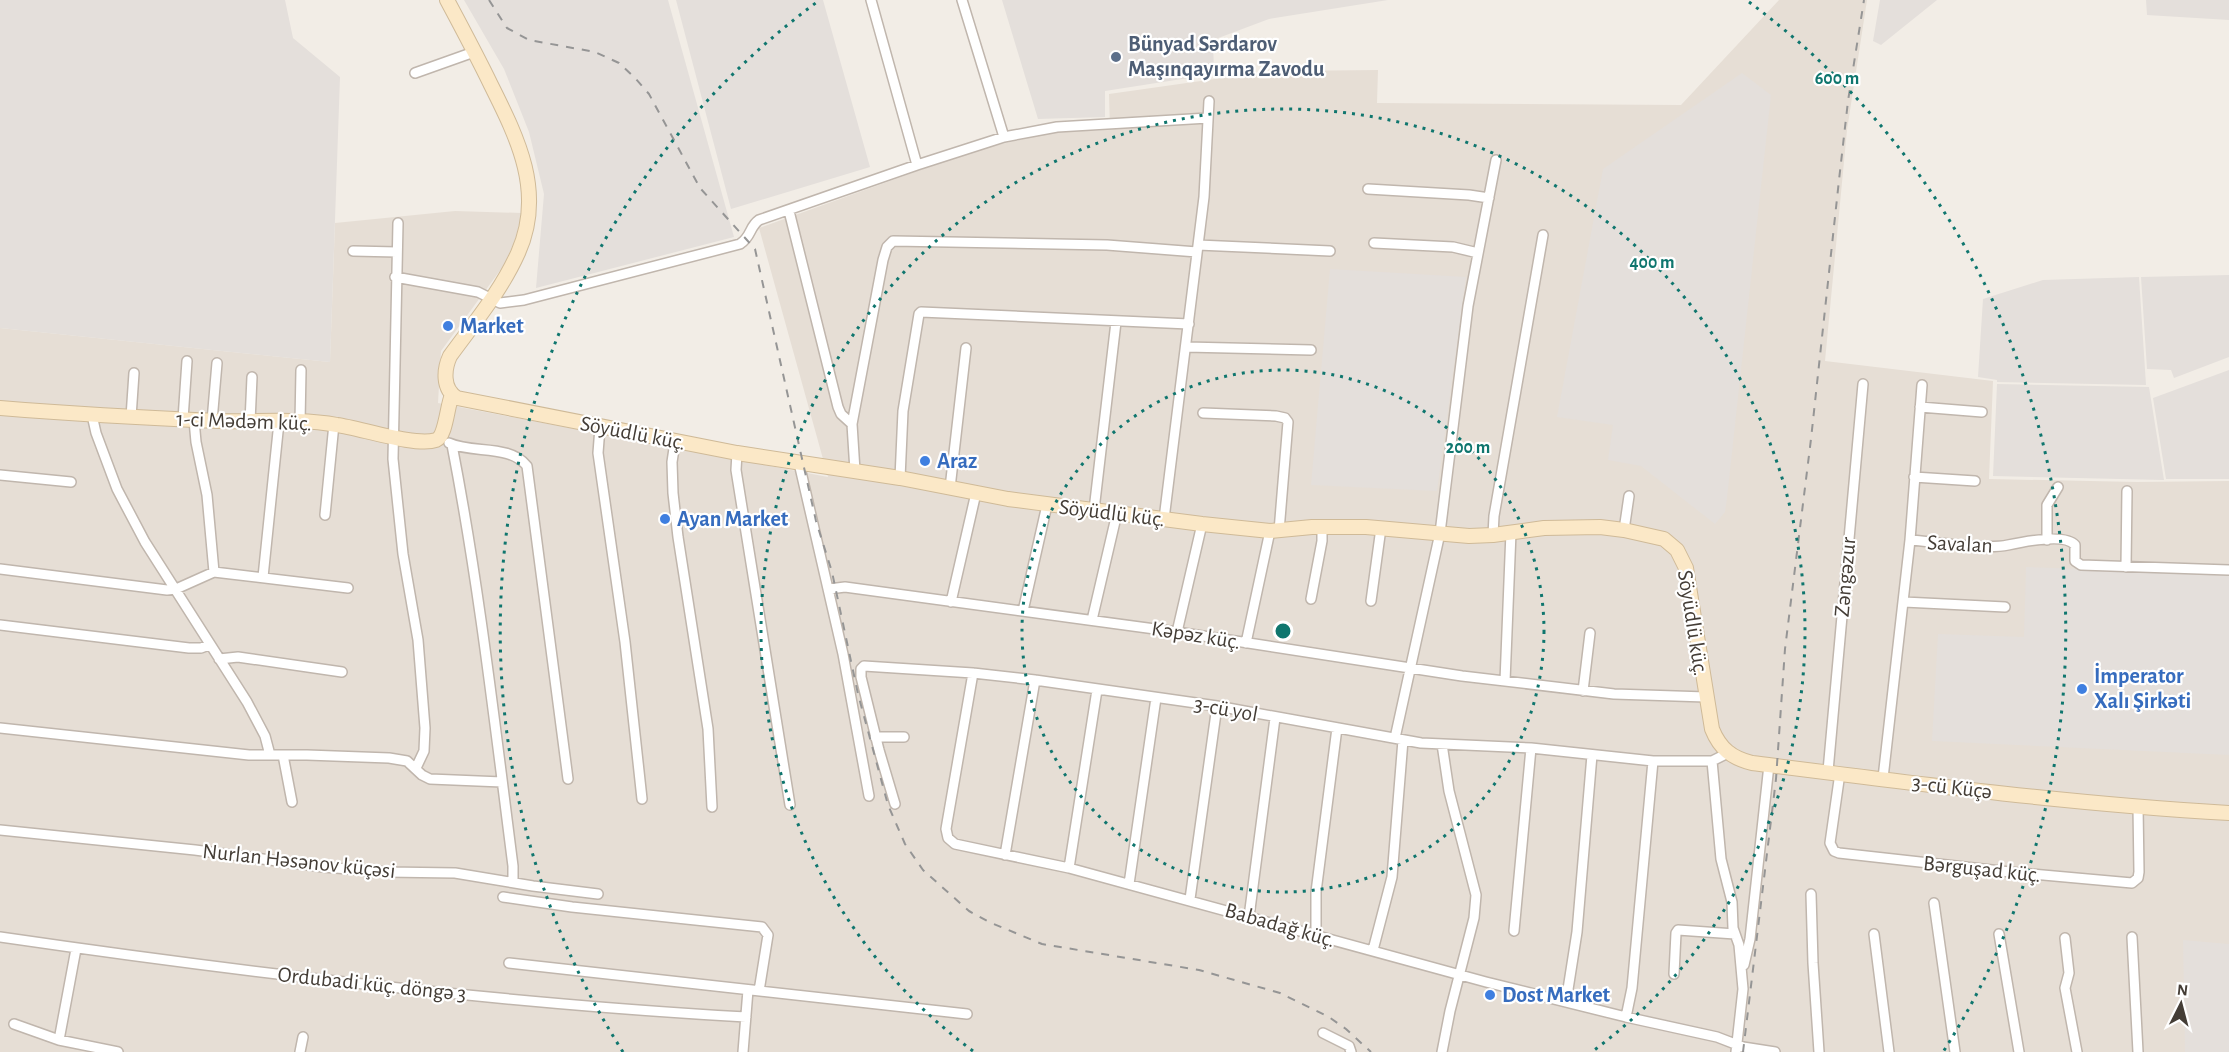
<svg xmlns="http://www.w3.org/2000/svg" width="2229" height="1052" font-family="'Alegreya Sans',sans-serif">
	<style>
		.residential { fill: #e6ded5 }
		.industrial { fill: #e4dfdb }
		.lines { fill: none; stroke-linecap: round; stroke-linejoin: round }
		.street-casing { stroke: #c0b6ad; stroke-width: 12 }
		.secondary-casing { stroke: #cfba98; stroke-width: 16 }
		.street { stroke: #fff; stroke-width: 9 }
		.secondary { stroke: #fbe8c7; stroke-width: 14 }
		.rail { stroke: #959595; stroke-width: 2; stroke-dasharray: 8 8; stroke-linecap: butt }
		.ring { fill: none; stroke: #0f766e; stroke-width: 3; stroke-dasharray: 3 6 }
		.service-dot { fill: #5c6f8a; stroke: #fff; stroke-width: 2 }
		.shop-dot { fill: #3f7fe0; stroke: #fff; stroke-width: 2 }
		.labels { text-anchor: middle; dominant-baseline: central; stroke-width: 4.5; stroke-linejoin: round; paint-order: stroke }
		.service-label { font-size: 22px; font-weight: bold; fill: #4e5e75; stroke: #fff; text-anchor: start }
		.shop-label { font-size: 22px; font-weight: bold; fill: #366cbe; stroke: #fff; text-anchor: start }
		.street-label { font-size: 22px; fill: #443d36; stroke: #fff }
		.centre { fill: #0f766e; stroke: #fff; stroke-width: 3 }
		.ring-label { font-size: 18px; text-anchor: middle; font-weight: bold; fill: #0f766e; stroke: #fff; stroke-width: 4.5; stroke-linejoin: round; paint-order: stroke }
	</style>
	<rect width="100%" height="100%" fill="#f2ede6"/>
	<path class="residential" d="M1779,0H1867L1847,130L1825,361L1993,381L1989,479L2137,482L2229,481V1052H0V328L330,362L335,223L455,211L522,213L515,240L504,265L441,351L438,403L828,477L759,228L976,150L1054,132L1110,130L1109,94L1215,79L1285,71L1378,70L1377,103L1681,105Z"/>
	<path class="industrial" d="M0,0H285L293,38L340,77L330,362L0,328Z
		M464,0H668L734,237L536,288L544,194L529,132L504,69Z
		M676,0H823L870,167L731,209Z
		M1002,0H1388L1269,19L1213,40L1214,74L1105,91V117L1038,119Z
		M1880,0H1937L1881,45L1873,41Z
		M2146,0H2229V20L2147,15Z
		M1742,73L1771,95L1727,498L1725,512L1715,524L1641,466L1608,460L1613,425L1557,417L1603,169Z
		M1330,269L1466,277L1437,491L1311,485Z
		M2229,275V357L2174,378L2171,370L2147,369L2141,277Z
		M2139,277L2146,385L1997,382V380L1978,377L1983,299L2043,280Z
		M2229,370V479H2166L2153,398Z
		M1997,384L2149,387L2164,480L1993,476Z
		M2026,567L2229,574V755L1932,741L1938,634L2024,637Z
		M2183,940L2229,944V1052H2185Z"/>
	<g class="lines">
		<defs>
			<path id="street" d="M871,0L917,165
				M962,0L1004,137
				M415,73L474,52
				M1368,189L1469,195L1489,198
				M789,211L838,407L841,414L852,424L855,471
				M398,223L393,459L403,554L418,640L425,728L424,751L416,768
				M1374,243L1453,247L1478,253
				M1198,245L1330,251
				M353,251L397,252
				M395,277L478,292L500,303L524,300L740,244C752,236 749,227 759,220L917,165L1004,137L1057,127L1208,118
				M1186,347L1311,350
				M1920,407L1982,412
				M1203,413L1276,416L1285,418L1288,422L1279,531
				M92,415L96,433L117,489L145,542L247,702L265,736L270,755
				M131,417L134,373
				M183,419L187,361
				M194,420L196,442L207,495L214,572
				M212,421L217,363
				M250,422L252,377
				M300,422L301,370
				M852,424L883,260L887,247L893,241L1107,245L1197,252
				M600,427L598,453L625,642L642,799
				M675,442L672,462L673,493L678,537L708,729L712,807
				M449,443C473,454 509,444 527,466L568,779
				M452,445C479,584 495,726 513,866V882
				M737,453L736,470L790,805
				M799,463L843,654L869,796
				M0,475L71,482
				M1914,477L1975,481
				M900,478L903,411L919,314L921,312L1189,324
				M950,488L966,348
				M1094,510L1116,322
				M325,515L334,424
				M1164,519L1204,197L1209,101
				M1624,530L1629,496
				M1493,535L1494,516L1543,235
				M1910,540L1922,385
				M2047,540V505L2058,487
				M2126,567L2127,491
				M0,569L167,590L176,589L214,572L348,588
				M263,577L279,422
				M829,589L845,587L1177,632L1462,676L1614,694L1706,697
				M1311,599L1322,541V527
				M1371,601L1381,528
				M951,602L976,493
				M1904,602L2005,607
				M1023,611L1047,505
				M1092,620L1117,513
				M0,625L189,648H201L209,645
				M1177,632L1202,524
				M1246,643L1270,531
				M219,659L238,657L342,672
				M973,673L946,829L948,838L955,844L1069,868L1486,982L1626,1017L1717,1037L1743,1047L1775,1052
				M1505,681L1511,532
				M1583,691L1590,633
				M0,728L249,755H307L389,758L407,761L422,775L430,779L502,782
				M875,737H904
				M1395,738L1440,533L1468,306L1496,160
				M283,755L292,802
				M1712,761L1721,859L1732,902L1733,928L1739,945L1743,989L1736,1052
				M1828,771L1863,384
				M1840,773L1830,843L1834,851L1839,853L2010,872L2132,883L2138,878L2139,872L2138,807
				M1883,778L1910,540C1936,542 1985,550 2008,545C2022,542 2065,533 2075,545V561L2081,565L2229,570
				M895,804L879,750L861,677V669L864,666L973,673L1035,680L1217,706L1421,743L1531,748L1653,761H1712L1728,753
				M0,830L195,850L323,867L387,872L455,873L533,886L598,894
				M1005,855L1035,680
				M1069,868L1097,690
				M1129,884L1156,698
				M1811,894L1813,963L1819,1052
				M503,897L572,907L762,927L768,935L759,991
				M1190,899L1217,706
				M1934,903L1955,1052
				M1249,917L1275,718
				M1514,931L1531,748
				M1874,934L1889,1052
				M1999,934L2019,1052
				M1316,936V892L1337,728
				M0,937C247,973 496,1003 746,1017
				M2132,937L2138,1052
				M2065,938L2069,973L2065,988L2077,1052
				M1373,950L1392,877L1403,740
				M509,963L967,1014
				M1744,965L1750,939L1769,765
				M1674,974L1676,933L1678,930L1735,934
				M1566,1002L1577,932L1592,755
				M1626,1017L1632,988L1653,761
				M14,1024L59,1040L118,1052
				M1323,1033L1349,1046L1351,1052
				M59,1040L76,949
				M300,1052L303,1037
				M743,1052L748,990
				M1442,1052L1450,1011L1474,918L1476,895L1449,791L1442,744"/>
			<path id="secondary" d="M447,0C462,28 477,56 491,85C518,139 545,193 518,253C501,291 474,323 450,356C444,369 442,389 457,398L737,453L900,478L1008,499L1202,524L1270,531L1312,527H1366L1469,536L1493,535L1544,528L1600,527L1624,530L1664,539L1677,550L1686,568L1712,729C1720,749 1732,758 1752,763C1910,783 2071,804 2229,813
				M0,408C73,414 146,418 219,421C258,422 299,418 337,425C360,428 416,447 436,440C446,436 447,406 452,395"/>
		</defs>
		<use href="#street" class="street-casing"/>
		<use href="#secondary" class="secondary-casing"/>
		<use href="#street" class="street"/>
		<use href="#secondary" class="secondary"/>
		<path class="rail" d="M489,0L507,28L529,40L595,52L619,63L635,78L649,94L700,188L755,249L816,521L832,572L858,694L888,805L905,844L923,870L969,911L989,922L1042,944L1199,970L1280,993L1329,1017L1346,1029L1371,1052
			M1743,1052L1776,779L1785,649L1811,439L1839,180L1848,101L1864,0"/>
	</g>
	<g class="ring">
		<circle cx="1283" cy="631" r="261"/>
		<path d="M973 1051A522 522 0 1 1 1593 1051"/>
		<path d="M623 1052A783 783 0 0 1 817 2M1749 2A783 783 0 0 1 1943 1052"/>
	</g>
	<circle class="service-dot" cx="1116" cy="57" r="6"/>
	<g class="shop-dot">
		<circle cx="448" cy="326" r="6"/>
		<circle cx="925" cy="461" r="6"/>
		<circle cx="665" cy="519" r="6"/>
		<circle cx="2082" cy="689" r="6"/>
		<circle cx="1490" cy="995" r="6"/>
	</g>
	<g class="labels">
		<g class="service-label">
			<text x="1128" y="44">Bünyad Sərdarov<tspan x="1128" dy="25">Maşınqayırma Zavodu</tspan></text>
		</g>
		<g class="shop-label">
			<text x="460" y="326">Market</text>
			<text x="937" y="461">Araz</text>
			<text x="677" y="519">Ayan Market</text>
			<text x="2094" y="676">İmperator<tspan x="2094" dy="25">Xalı Şirkəti</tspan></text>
			<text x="1502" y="995">Dost Market</text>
		</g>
		<g class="street-label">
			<text transform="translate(244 421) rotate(2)">1-ci Mədəm küç.</text>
			<text transform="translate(633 433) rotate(11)">Söyüdlü küç.</text>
			<text transform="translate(1112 513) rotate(7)">Söyüdlü küç.</text>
			<text transform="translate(1960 544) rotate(3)">Savalan</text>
			<text transform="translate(1845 577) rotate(-85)">Zəngəzur</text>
			<text transform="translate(1693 623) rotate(81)">Söyüdlü küç.</text>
			<text transform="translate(1196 635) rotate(9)">Kəpəz küç.</text>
			<text transform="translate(1226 709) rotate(10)">3-cü yol</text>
			<text transform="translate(1952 787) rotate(7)">3-cü Küçə</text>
			<text transform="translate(299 861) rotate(6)">Nurlan Həsənov küçəsi</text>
			<text transform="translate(1982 869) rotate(6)">Bərguşad küç.</text>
			<text transform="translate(1280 925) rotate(16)">Babadağ küç.</text>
			<text transform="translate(372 984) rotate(6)">Ordubadi küç. döngə 3</text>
		</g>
	</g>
	<circle cx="1283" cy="631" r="9" class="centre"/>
	<g class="ring-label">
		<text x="1837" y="84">600 m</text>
		<text x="1652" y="268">400 m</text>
		<text x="1468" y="453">200 m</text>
	</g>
	<g transform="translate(2181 1004) rotate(6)" stroke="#ffffff" stroke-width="4.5" paint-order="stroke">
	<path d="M0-4.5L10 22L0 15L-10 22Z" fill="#443d36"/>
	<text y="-9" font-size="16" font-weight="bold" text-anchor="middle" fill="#443d36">N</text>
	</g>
</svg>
